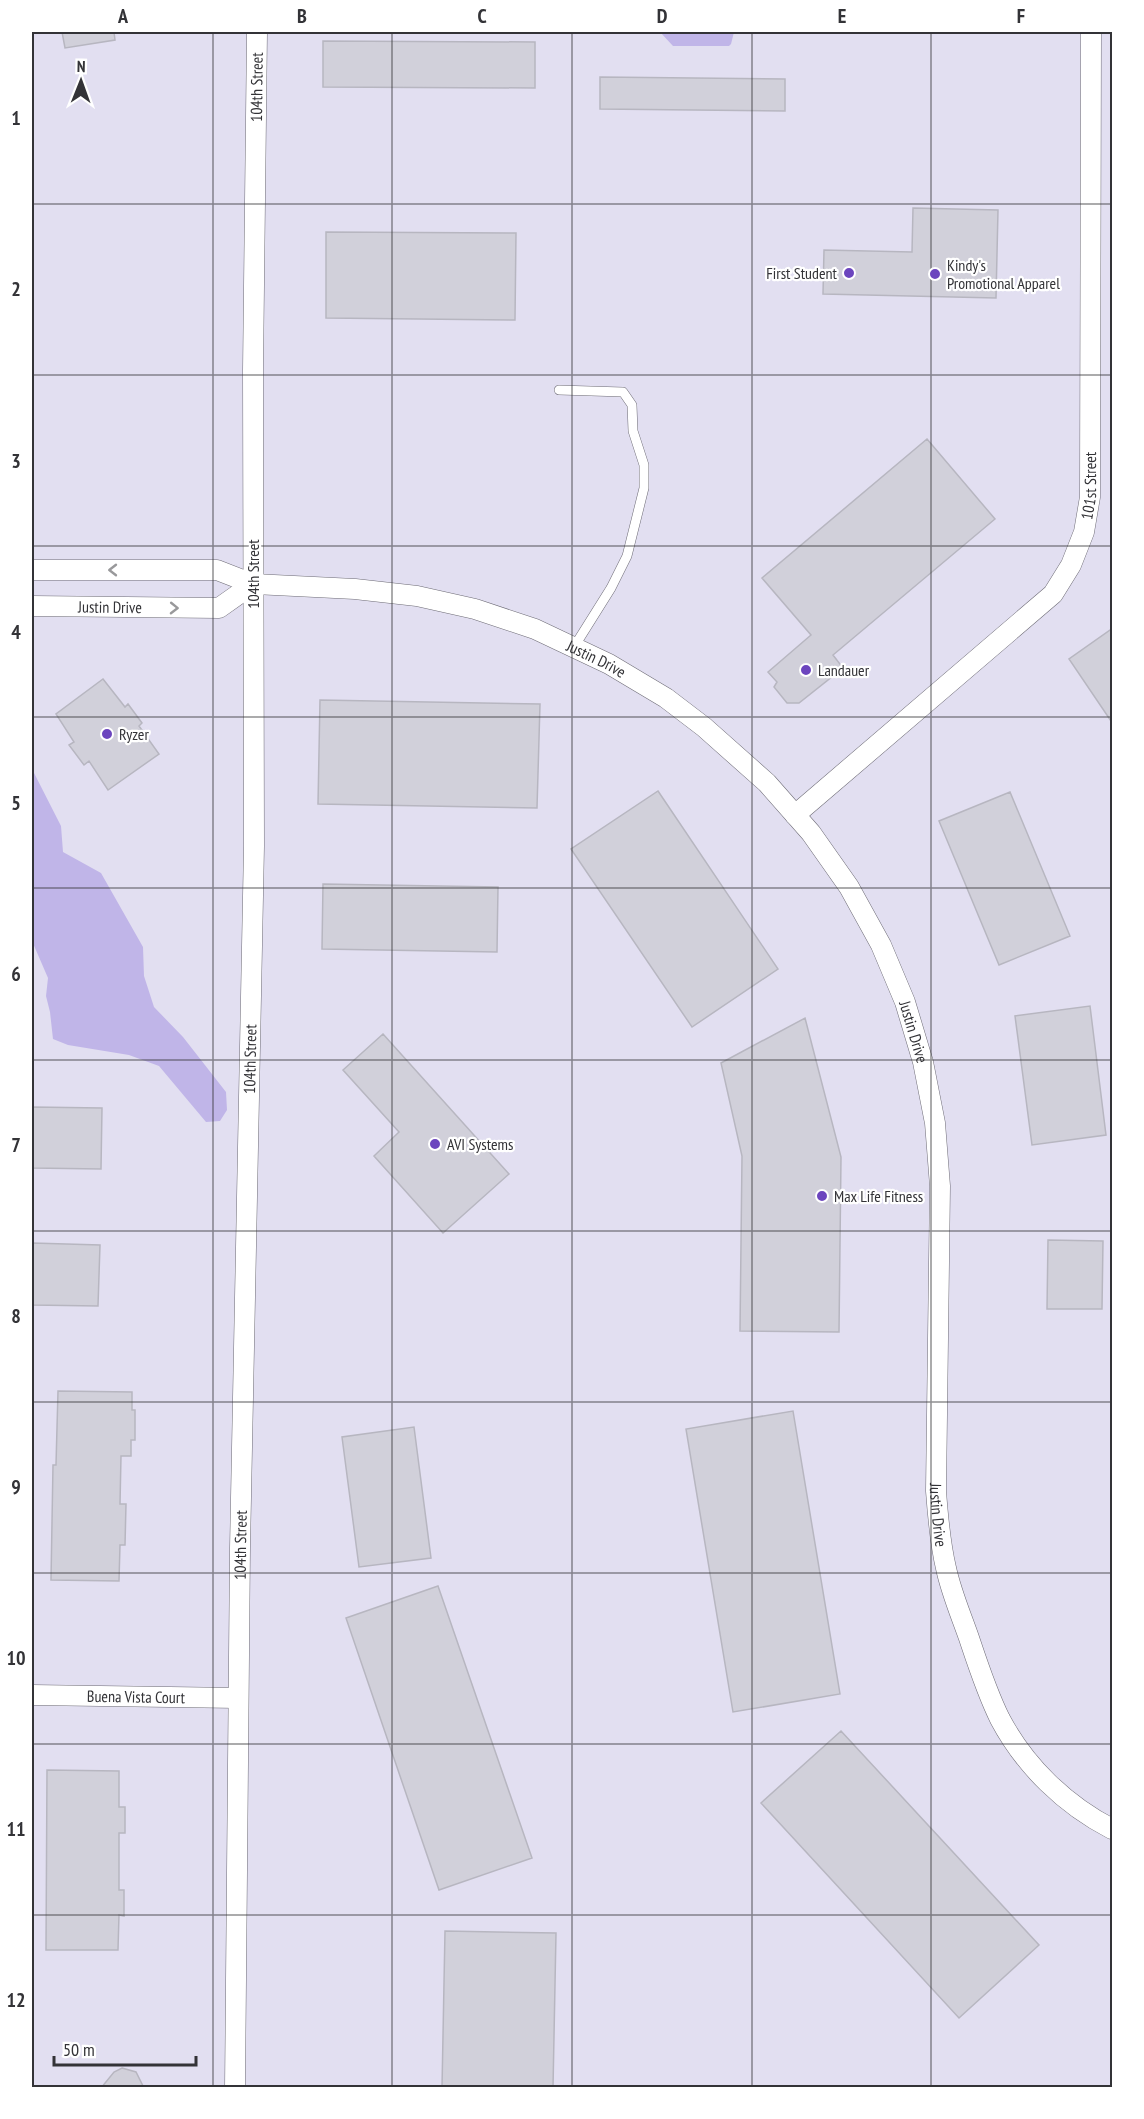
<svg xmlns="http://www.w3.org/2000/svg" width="1144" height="2119" font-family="'PT Sans Narrow',sans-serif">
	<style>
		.built { fill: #e2dff1 }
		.green { fill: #c0b5e8 }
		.building { fill: #d1d0da; stroke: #b7b6c0; stroke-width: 1.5 }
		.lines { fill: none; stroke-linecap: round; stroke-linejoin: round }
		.lane-casing { stroke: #6d6b75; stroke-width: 10 }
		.street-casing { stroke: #6d6b75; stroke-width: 21 }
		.lane { stroke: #fff; stroke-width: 9 }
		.street { stroke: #fff; stroke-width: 20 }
		.oneway { stroke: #99999b }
		.grid { fill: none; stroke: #333337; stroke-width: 1.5; stroke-opacity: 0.55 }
		.poi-dot { fill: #6c45be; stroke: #fff; stroke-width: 2 }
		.labels { text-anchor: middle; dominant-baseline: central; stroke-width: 4.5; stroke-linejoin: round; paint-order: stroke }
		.street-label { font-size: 16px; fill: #333337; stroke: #fff }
		.poi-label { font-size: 16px; fill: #333337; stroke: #fff; text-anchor: start }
		.neatline { fill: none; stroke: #333337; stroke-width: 2 }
		.grid-label { font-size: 20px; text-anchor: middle; font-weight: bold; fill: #333337 }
	</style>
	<rect width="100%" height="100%" fill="#edebf6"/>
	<path class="built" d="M32,32H1112V2087H32Z"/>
	<path class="green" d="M660,32H734L731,44L729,46H673Z
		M32,769L61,826L63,852L101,873L143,947L144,976L154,1007L183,1037L226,1092L227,1110L220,1121L206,1122L159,1066L129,1055L68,1045L53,1039L50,1012L46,996L48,978L32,941Z"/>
	<path class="building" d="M62,32H114L115,40L65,48Z
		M323,41L535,42V88L323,87Z
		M600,77L785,79V111L600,109Z
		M913,208L998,210L996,298L823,294L824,250L912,252Z
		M326,232L516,233L515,320L326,318Z
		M927,439L995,519L833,655L843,668L799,703H787L774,687L777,682L768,672L811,635L762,578Z
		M1113,628V724L1069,659Z
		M103,679L125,707L128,704L142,723L139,726L159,754L108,790L89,761L84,765L69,745L74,742L56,714Z
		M320,700L540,704L537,808L318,804Z
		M658,791L778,969L692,1027L571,849Z
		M1010,792L1070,936L999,965L939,821Z
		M323,884L498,887L497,952L322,949Z
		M1090,1006L1106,1135L1032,1145L1015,1016Z
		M805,1018L841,1157L839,1332L740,1331L742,1156L721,1063Z
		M383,1034L509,1174L443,1233L374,1156L399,1132L343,1070Z
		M32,1107L102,1108L101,1169L32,1168Z
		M1048,1240L1103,1241L1102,1309H1047Z
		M32,1243L100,1245L98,1306L32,1305Z
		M58,1391L132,1392V1410H135V1440H131V1456H121L120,1504H126L125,1545H120L119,1581L51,1580L53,1465H56Z
		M793,1411L840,1694L733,1712L686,1429Z
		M414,1427L431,1558L359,1567L342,1437Z
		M438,1586L532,1858L439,1890L346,1618Z
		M841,1731L1039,1945L959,2018L761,1803Z
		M47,1770L119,1771V1807H125V1833H119V1890H124V1916L119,1915L118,1950H46Z
		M445,1931L556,1933L553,2088H442Z
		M122,2068L136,2072L144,2088H101L114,2072Z"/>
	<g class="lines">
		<defs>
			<path id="lane" d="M559,390L623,392L632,405L633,431L644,465V488L627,556L611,588L574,647"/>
			<g id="street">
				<path id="s1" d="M32,570H217L253,584L355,589L417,596L475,609L535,629L609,664L666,698L704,727L767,783L811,833L849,887L881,945L905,1002L923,1062L935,1123L940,1186L936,1491C938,1518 940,1543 946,1568C951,1592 961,1615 969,1638C978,1665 987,1693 1000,1719C1025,1766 1065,1805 1112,1829"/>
				<path id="s2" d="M32,606L219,608L253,584"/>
				<path id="s3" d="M795,815L1053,594L1071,565L1084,532L1090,497L1091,32"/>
				<path id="s4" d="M32,1695L238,1698"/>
				<path id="s5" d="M235,2088L240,1548L254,846L253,370L257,32"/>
			</g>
		</defs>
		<use href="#lane" class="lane-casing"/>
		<use href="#street" class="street-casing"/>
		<use href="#lane" class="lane"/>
		<use href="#street" class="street"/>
	</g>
	<defs><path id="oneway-chevron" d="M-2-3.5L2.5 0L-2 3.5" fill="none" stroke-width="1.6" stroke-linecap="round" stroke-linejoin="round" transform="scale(1.5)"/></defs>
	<g class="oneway">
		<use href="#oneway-chevron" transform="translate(113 570) rotate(-180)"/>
		<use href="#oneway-chevron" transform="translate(174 608) rotate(1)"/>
	</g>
	<path class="grid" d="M213,32V2088M392,32V2088M572,32V2088M752,32V2088M931,32V2088M32,204H1112M32,375H1112M32,546H1112M32,717H1112M32,888H1112M32,1060H1112M32,1231H1112M32,1402H1112M32,1573H1112M32,1744H1112M32,1915H1112"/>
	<g class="poi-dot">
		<circle cx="849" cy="273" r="6"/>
		<circle cx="935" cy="274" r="6"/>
		<circle cx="806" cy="670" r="6"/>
		<circle cx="107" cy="734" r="6"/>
		<circle cx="435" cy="1144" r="6"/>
		<circle cx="822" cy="1196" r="6"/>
	</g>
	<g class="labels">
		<g class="street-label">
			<text stroke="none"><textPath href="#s5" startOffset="2001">104th Street</textPath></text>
			<text stroke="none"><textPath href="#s3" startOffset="456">101st Street</textPath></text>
			<text transform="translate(253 574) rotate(-90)">104th Street</text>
			<text stroke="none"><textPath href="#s2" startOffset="78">Justin Drive</textPath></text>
			<text stroke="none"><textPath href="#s1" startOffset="579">Justin Drive</textPath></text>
			<text stroke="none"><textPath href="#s1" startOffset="1083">Justin Drive</textPath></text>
			<text stroke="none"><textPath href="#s5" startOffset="1029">104th Street</textPath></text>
			<text stroke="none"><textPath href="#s1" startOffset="1569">Justin Drive</textPath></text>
			<text stroke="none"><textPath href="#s5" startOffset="543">104th Street</textPath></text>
			<text stroke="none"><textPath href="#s4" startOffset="104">Buena Vista Court</textPath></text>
		</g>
		<g class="poi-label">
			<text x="947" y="265">Kindy's<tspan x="947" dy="18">Promotional Apparel</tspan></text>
			<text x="837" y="273" text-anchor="end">First Student</text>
			<text x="818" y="670">Landauer</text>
			<text x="119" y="734">Ryzer</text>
			<text x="447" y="1144">AVI Systems</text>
			<text x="834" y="1196">Max Life Fitness</text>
		</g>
	</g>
	<rect width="1144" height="2119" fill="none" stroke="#ffffff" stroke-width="66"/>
	<g transform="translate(81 81) rotate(1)" stroke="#ffffff" stroke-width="4.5" paint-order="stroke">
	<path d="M0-4.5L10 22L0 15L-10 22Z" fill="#333337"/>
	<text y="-9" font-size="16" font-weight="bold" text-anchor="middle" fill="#333337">N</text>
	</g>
	<path d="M54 2056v9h142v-9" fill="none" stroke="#333337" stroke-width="3"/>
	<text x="63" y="2056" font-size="18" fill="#333337" stroke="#ffffff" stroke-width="4.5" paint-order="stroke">50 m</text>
	<rect x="33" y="33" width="1078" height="2053" class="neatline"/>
	<g class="grid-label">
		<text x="123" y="23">A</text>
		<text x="302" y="23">B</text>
		<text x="482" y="23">C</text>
		<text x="662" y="23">D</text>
		<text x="842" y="23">E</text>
		<text x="1021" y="23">F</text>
		<text x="16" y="125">1</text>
		<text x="16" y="296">2</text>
		<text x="16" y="468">3</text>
		<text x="16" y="639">4</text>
		<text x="16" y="810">5</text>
		<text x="16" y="981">6</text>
		<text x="16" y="1152">7</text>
		<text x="16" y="1323">8</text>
		<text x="16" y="1494">9</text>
		<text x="16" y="1665">10</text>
		<text x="16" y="1836">11</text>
		<text x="16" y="2007">12</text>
	</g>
</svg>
